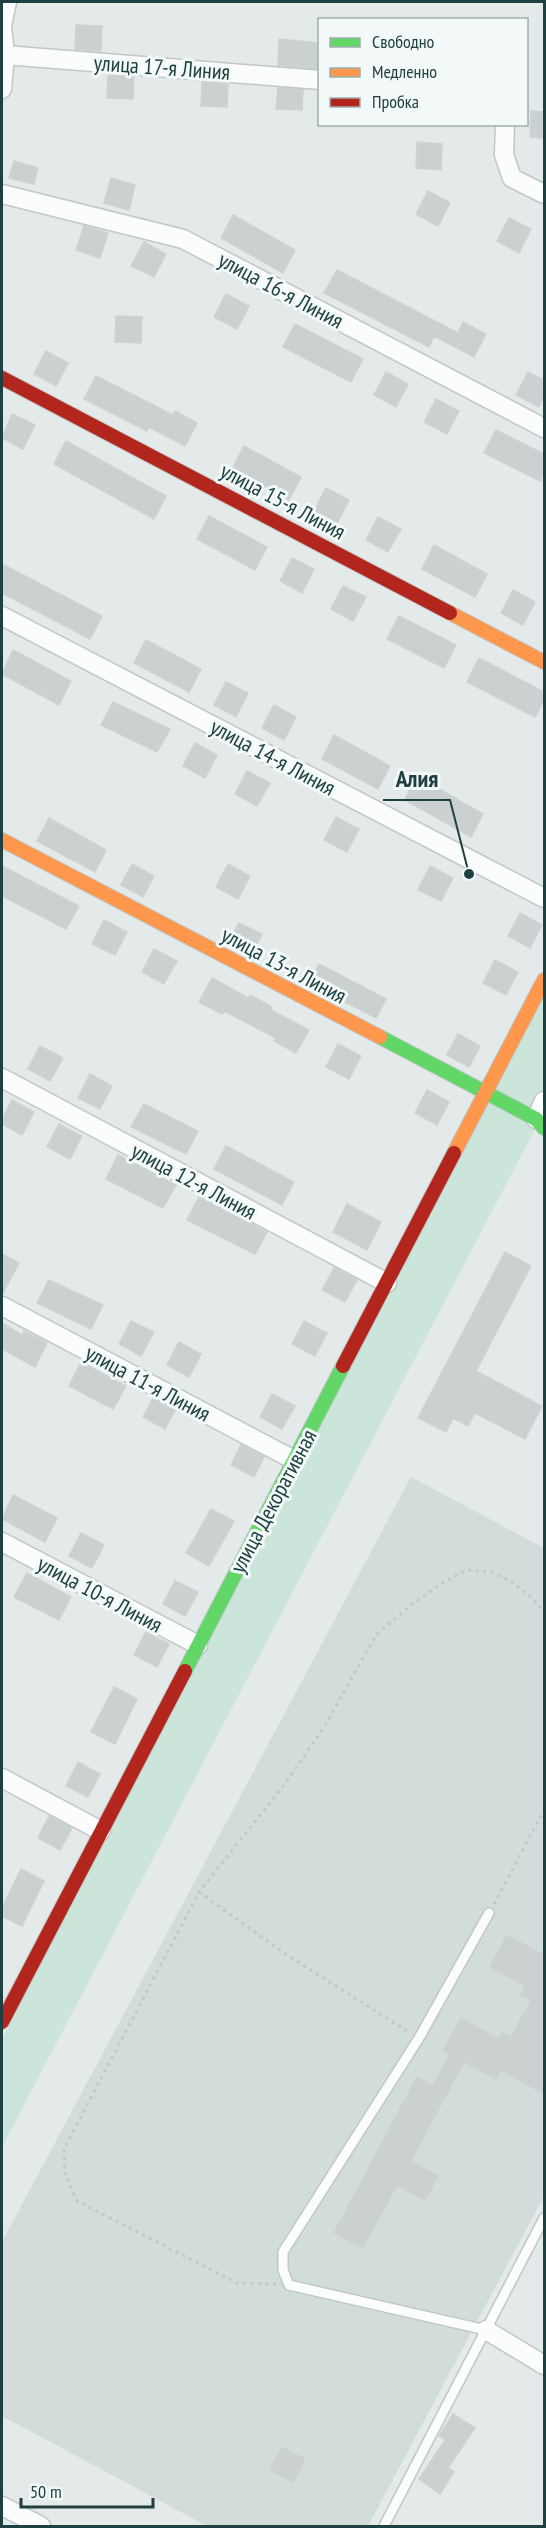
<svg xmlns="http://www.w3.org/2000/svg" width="546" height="2528" font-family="'PT Sans Narrow',sans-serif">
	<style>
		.built { fill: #d1dcdb }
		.green { fill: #cbe5da }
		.building { fill: #cad1d0; stroke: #cdd3d2; stroke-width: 1.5 }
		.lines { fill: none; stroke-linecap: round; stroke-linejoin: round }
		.lane-casing { stroke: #c1c7c6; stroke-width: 12 }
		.street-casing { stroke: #c1c7c6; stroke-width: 21 }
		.fast-casing { stroke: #bfc8c7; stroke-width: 16 }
		.slow-casing { stroke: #bfc8c7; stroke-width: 16 }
		.jam-casing { stroke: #bfc8c7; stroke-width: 16 }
		.path { stroke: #c0caca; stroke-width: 3; stroke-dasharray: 3 4.5; stroke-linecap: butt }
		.lane { stroke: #fbfcfc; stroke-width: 9 }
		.street { stroke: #fbfcfc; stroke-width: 18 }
		.fast { stroke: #63d668; stroke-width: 14 }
		.slow { stroke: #ff974d; stroke-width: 14 }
		.jam { stroke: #b3261e; stroke-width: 14 }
		.labels { text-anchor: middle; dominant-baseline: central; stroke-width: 6; stroke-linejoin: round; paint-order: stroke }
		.street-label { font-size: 22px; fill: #1f4040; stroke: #f2f9f8 }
		.leader { fill: none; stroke: #1f4040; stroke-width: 2 }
		.callout-dot { fill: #1f4040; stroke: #f2f9f8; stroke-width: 2 }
		.callout-label { font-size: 24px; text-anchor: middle; font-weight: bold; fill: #1f4040; stroke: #f2f9f8; stroke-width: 6; stroke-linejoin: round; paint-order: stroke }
	</style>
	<rect width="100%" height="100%" fill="#e4eae9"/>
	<path class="built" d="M411,1477L544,1548V2196L368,2526H207L2,2416V2242Z"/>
	<path class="green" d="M544,994V1112L2,2147V2039Z"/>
	<path class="building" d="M76,25L102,26L101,51L75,49Z
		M279,39L320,43V69L278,65Z
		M108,74L134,76L133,99L107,98Z
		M202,82L228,84L227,107L201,106Z
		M278,88L303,90L302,110L276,109Z
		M531,111L544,112V138L530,137Z
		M417,142L442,144L441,170L416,168Z
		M14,161L38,168L34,184L9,178Z
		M111,178L135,185L129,210L104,203Z
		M428,191L450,203L438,226L416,214Z
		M233,215L295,250L283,273L221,238Z
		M509,218L531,229L519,253L497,241Z
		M84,226L108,233L100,258L76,250Z
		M144,242L166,254L154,277L131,266Z
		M337,270L458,333L463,322L486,334L474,357L434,336L429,347L324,293Z
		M226,294L249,306L237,329L214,317Z
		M116,316L142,317L141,343L115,342Z
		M295,324L363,359L351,382L283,347Z
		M46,351L68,363L56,386L34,374Z
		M386,372L408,384L396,407L374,395Z
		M528,372L544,380V395L539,407L516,395Z
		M96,376L173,415L175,411L197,423L185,446L149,427L147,431L84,399Z
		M436,399L459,411L447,434L424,422Z
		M12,414L35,425L23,449L2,438Z
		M496,430L544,454V471L540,481L484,453Z
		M66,441L166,496L154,519L54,464Z
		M244,446L301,477L289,500L232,469Z
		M326,488L349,500L337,523L314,511Z
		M209,516L267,547L255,570L197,539Z
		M378,517L401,529L388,552L366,540Z
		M434,545L487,574L475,597L422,569Z
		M292,558L314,569L302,593L280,581Z
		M2,564L102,616L90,639L2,593Z
		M343,586L366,597L353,621L331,609Z
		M513,590L535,602L523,625L501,613Z
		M399,616L456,645L444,668L387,639Z
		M146,640L201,669L189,692L134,663Z
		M13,650L71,681L59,705L2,674Z
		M479,658L544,692V700L535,717L467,682Z
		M226,682L248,693L236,717L214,705Z
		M113,702L170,729L157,752L101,725Z
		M274,705L296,717L284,740L262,728Z
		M334,735L390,766L378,789L322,759Z
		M195,743L217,755L205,778L183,766Z
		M247,771L270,783L257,806L235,794Z
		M416,776L483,814L471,837L405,800Z
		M336,817L359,829L347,852L324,840Z
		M49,818L106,850L95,872L37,841Z
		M132,864L154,876L143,897L121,885Z
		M228,864L250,876L238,899L216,887Z
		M2,866L79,906L66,929L2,896Z
		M430,866L453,878L441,901L418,890Z
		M520,913L542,925L530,948L508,936Z
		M104,920L127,932L115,955L92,944Z
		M239,923L262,934L252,954L229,942Z
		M154,949L177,961L164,984L142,972Z
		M495,960L518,972L506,995L483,983Z
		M319,964L386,999L376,1018L309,983Z
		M212,978L248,998L250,995L272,1007L271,1010L309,1030L296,1053L274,1041L276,1038L224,1011L222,1014L199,1002Z
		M458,1034L480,1046L469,1067L447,1055Z
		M338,1044L361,1056L349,1079L326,1067Z
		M40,1046L63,1058L50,1081L28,1069Z
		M90,1074L112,1086L100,1109L78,1098Z
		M427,1090L449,1102L437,1125L415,1113Z
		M12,1100L34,1112L22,1135L2,1124V1119Z
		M144,1104L198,1131L186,1154L131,1127Z
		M59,1124L82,1136L70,1159L47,1147Z
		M226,1146L294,1182L282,1205L214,1169Z
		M118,1155L176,1185L163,1208L106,1179Z
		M199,1197L267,1232L255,1254L187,1220Z
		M347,1204L381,1222L367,1250L333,1232Z
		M505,1252L531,1266L476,1371L542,1406L525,1439L475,1413L468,1426L453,1418L446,1432L418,1418Z
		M2,1254L19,1263L2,1295Z
		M334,1268L357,1280L345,1302L322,1290Z
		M49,1280L103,1305L91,1329L37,1303Z
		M131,1321L154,1332L141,1356L119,1344Z
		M304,1321L327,1333L315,1356L292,1344Z
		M2,1323L22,1335L24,1331L47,1343L35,1367L2,1349Z
		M179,1342L201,1354L189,1377L167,1365Z
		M81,1362L126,1386L113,1409L69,1386Z
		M272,1394L295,1406L282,1429L260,1417Z
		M153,1398L175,1410L165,1429L143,1417Z
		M241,1445L264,1457L254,1477L231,1465Z
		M13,1495L57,1518L45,1542L2,1519Z
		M211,1509L234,1521L209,1566L186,1553Z
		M81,1533L104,1545L92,1568L69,1556Z
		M27,1573L71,1597L59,1620L14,1597Z
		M175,1581L198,1592L185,1616L163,1604Z
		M146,1632L169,1644L157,1667L134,1655Z
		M114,1687L137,1699L115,1744L91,1732Z
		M78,1762L100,1774L88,1797L66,1786Z
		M49,1816L72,1828L60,1850L38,1838Z
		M21,1869L44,1881L22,1926L2,1916V1908Z
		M507,1935L544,1955V2094L501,2070L496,2079L464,2062L411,2161L438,2176L425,2200L397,2185L363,2248L334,2233L417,2077L433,2086L450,2054L443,2051L461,2018L498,2039L502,2032L511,2037L531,2000L521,1995L525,1986L490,1967Z
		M453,2414L475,2428L448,2468L454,2472L440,2494L419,2479L445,2440L439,2436Z
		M282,2447L305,2459L293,2482L270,2470Z"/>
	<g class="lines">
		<defs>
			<path id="lane" d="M486,2330L289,2285L283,2270V2252L419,2038L489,1913
				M384,2526L544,2218"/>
			<path id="street" d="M5,55L320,80
				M2,89L5,55L2,26L7,2
				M505,124L504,155L512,178L544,194
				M2,194L183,239L544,428
				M2,616L544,898
				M2,1078L387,1283
				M536,1119L544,1101
				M2,1306L294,1460
				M2,1542L198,1645
				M2,1778L101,1831
				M486,2330L544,2365
				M2,2506L41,2526"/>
			<path id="fast" d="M380,1037L536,1119L544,1128
				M185,1671L343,1366"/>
			<path id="slow" d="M450,613L544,662
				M2,840L380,1037
				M454,1153L544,980"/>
			<path id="jam" d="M2,378L450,613
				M343,1366L454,1153
				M2,2022L185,1671"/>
		</defs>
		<use href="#lane" class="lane-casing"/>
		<use href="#street" class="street-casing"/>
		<use href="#fast" class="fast-casing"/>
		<use href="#slow" class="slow-casing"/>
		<use href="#jam" class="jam-casing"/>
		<path class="path" d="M199,1892L287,1955L407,2031
			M494,1904L544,1810
			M276,2284L237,2283L77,2201L65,2175L64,2149L199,1892L285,1784L326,1724L376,1635L410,1606L444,1582L467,1570L491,1572L512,1582L533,1599L544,1612"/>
		<use href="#lane" class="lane"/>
		<use href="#street" class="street"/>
		<use href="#fast" class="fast"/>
		<use href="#slow" class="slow"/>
		<use href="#jam" class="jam"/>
	</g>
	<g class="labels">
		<g class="street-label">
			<text transform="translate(162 67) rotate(4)">улица 17-я Линия</text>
			<text transform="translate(281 290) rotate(28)">улица 16-я Линия</text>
			<text transform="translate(283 501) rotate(28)">улица 15-я Линия</text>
			<text transform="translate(273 757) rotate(28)">улица 14-я Линия</text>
			<text transform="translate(284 965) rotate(28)">улица 13-я Линия</text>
			<text transform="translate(194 1181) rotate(28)">улица 12-я Линия</text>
			<text transform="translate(148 1383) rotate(28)">улица 11-я Линия</text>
			<text transform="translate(273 1501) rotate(-62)">улица Декоративная</text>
			<text transform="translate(100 1594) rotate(28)">улица 10-я Линия</text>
		</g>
	</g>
	<path class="leader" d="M469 874L450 800H383"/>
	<circle class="callout-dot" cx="469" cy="874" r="6"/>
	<g class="callout-label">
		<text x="417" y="787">Алия</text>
	</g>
	<rect width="546" height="2528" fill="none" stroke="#1f4040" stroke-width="6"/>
	<rect x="318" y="18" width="210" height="108" fill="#f2f9f8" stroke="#9eafae" stroke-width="1.5"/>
	<rect x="330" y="38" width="30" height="9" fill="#63d668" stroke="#9eafae" stroke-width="1.5"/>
	<text x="372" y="48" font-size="18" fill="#1f4040">Свободно</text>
	<rect x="330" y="68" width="30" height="9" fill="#ff974d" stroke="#9eafae" stroke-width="1.5"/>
	<text x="372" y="78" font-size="18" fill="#1f4040">Медленно</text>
	<rect x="330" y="98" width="30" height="9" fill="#b3261e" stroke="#9eafae" stroke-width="1.5"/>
	<text x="372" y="108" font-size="18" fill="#1f4040">Пробка</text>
	<path d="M21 2498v9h132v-9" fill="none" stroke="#1f4040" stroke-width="3"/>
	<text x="30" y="2498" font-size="18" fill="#1f4040" stroke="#f2f9f8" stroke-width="4.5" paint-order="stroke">50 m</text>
</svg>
